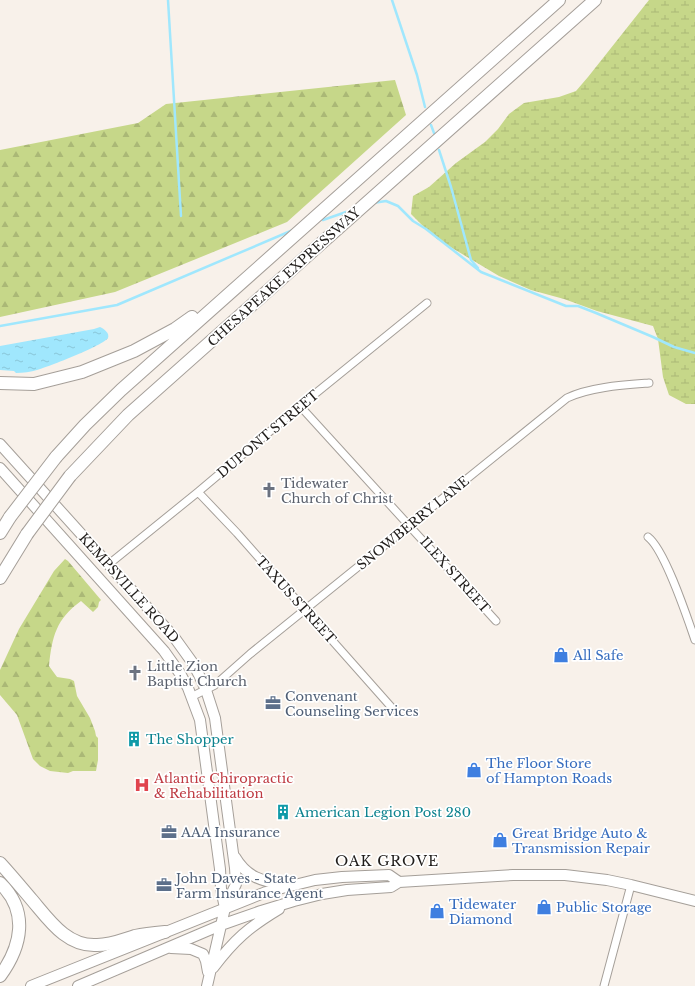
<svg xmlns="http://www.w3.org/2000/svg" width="695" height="986" font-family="'Libre Baskerville',serif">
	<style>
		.forest { fill: url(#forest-firs) }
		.wetland { fill: url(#wetland-marsh) }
		.water { fill: url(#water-ripples) }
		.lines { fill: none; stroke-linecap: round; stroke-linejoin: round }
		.stream { stroke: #a0e7fd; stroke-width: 2.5 }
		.minor-casing { stroke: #a59f99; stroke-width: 9 }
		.primary-casing { stroke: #a59f99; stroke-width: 12 }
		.motorway-casing { stroke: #a59f99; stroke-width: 14 }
		.minor { stroke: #fff; stroke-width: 7 }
		.primary { stroke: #fff; stroke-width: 10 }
		.motorway { stroke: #fff; stroke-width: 12 }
		.motorway-bridge-casing { stroke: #a59f99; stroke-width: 14; stroke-linecap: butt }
		.motorway-bridge { stroke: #fff; stroke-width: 12 }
		.labels { text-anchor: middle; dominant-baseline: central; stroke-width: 3.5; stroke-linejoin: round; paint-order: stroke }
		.street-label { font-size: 13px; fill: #201d1b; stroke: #fff }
		.worship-label { font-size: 13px; fill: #5b616d; stroke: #fff; text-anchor: start }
		.shop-label { font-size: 13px; fill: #366cbe; stroke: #fff; text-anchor: start }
		.service-label { font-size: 13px; fill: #4e5e75; stroke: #fff; text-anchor: start }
		.culture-label { font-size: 13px; fill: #0d838f; stroke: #fff; text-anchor: start }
		.health-label { font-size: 13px; fill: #be3a42; stroke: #fff; text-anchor: start }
		.neighbourhood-label { font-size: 14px; letter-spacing: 1px; fill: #201d1b; stroke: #fff }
	</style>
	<defs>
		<pattern id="forest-firs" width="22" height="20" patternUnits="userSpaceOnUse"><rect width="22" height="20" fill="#c6d789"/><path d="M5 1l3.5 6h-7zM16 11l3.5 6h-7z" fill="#aab876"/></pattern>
		<pattern id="wetland-marsh" width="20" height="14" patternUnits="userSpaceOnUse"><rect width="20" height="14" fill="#c6d789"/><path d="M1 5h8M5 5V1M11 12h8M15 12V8" fill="none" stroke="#aab876"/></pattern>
		<pattern id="water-ripples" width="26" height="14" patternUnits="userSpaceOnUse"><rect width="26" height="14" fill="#a0e7fd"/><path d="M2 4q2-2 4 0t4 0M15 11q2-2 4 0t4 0" fill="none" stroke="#8ac6d8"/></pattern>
	</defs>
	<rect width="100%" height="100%" fill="#f8f1ea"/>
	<path class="forest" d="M395,80L406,115L287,222L115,292L0,317V150L138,123L166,104Z
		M65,559L68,561L101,600L99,602L98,607L93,612L81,601C56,619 52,637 49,666L57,677L70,679L74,681L77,696L90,718L95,731L96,736L98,738V760L96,771H73L68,773L50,771L40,766L33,759L17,715L0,695V670L19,629L54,571Z"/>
	<path class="wetland" d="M649,0H695V404H686L669,395L663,377L658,339L653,326L597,311L564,299L531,290L499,276L437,239L424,227L411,214L413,196L429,187L456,163L485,142L498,129L509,114L524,103L559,97L576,91L588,77Z"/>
	<path class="water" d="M100,327C104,329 110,333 108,338C104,345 48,367 37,370C31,372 23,373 16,373L14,371L0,370V346L94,329Z"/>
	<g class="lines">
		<path class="stream" d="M168,0L181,216
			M392,0L417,75L425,107
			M431,125L434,133
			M439,150L451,187L471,260L478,268
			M373,203L386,201L398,206L413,221L426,229L481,272L566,306H578L596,313L653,337L674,347L695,353
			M323,220L346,212
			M0,326L117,305L293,230"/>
		<defs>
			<path id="minor" d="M300,406L496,621
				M198,492L237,533L393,709
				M648,537C665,550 687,617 695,640
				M109,564L198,492L300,406L427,303
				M191,697L215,685L250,654L567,398C590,387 623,385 649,383
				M604,986L631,885"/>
			<path id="primary" d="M0,444L174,637L192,662L199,675L206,690L215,718L235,868L236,884L225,908L207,986
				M0,468L164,651L181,675L188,688L200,720L220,869L221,889L225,908
				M235,857C248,879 264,881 287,886
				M171,948L191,949L203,954L206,961L208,972
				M213,968C234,940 249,927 279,909
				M31,986L266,892L315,880L342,877L389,875L399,882
				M78,986L221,925L261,911L294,901L322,894L347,890L391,887L399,882L513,875H565L607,880L631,885L695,901"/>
			<path id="motorway" d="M0,383L34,384L82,372L134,351L175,329L192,317
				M56,457L85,425L121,390L559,0
				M70,476L128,415L595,0
				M0,533L10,517
				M0,578L27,534
				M0,863C11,875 21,887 32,900C49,920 67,947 97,945C111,945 122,940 135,936C145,934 155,933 165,932
				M0,883C29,911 22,946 0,976"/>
		</defs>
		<use href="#minor" class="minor-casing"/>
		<use href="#primary" class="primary-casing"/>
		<use href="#motorway" class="motorway-casing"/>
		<use href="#minor" class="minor"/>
		<use href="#primary" class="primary"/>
		<use href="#motorway" class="motorway"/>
		<defs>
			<path id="motorway-bridge" d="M10,517L56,457
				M27,534L70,476"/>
		</defs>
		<use href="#motorway-bridge" class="motorway-bridge-casing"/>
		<use href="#motorway-bridge" class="motorway-bridge"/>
	</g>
	<defs>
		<symbol id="church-bare" viewBox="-9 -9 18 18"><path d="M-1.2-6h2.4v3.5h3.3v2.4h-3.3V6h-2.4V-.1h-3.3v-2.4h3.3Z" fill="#6b7280" stroke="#fff" stroke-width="2.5" paint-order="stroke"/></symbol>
		<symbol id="shop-bare" viewBox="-9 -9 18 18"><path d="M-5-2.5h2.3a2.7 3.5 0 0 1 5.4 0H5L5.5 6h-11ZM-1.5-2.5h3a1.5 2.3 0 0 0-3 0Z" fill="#3f7fe0" stroke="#fff" stroke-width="2.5" paint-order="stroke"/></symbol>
		<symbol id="office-bare" viewBox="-9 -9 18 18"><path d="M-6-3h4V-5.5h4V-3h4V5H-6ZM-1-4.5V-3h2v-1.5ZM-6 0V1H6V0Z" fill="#5c6f8a" stroke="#fff" stroke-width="2.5" paint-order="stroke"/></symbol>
		<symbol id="building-bare" viewBox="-9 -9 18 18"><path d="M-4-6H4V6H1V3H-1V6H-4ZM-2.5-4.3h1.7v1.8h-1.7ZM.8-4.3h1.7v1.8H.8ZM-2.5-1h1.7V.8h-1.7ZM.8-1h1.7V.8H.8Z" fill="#0f9aa8" stroke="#fff" stroke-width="2.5" paint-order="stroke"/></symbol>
		<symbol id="hospital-bare" viewBox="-9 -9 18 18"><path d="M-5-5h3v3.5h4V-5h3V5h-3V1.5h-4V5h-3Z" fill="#e0444e" stroke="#fff" stroke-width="2.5" paint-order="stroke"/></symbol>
	</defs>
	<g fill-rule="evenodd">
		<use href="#church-bare" x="258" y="479" width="22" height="22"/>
		<use href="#shop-bare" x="550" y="644" width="22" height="22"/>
		<use href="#church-bare" x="124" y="662" width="22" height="22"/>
		<use href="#office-bare" x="262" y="692" width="22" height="22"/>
		<use href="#building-bare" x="123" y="728" width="22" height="22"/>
		<use href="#shop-bare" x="463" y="759" width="22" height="22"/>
		<use href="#hospital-bare" x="131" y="774" width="22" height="22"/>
		<use href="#building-bare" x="272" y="801" width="22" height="22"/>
		<use href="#office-bare" x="158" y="821" width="22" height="22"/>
		<use href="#shop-bare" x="489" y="829" width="22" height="22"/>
		<use href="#office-bare" x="153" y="874" width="22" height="22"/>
		<use href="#shop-bare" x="533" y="896" width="22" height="22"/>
		<use href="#shop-bare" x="426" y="900" width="22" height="22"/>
	</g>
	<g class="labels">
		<g class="street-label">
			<text transform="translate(284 277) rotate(-42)">CHESAPEAKE EXPRESSWAY</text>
			<text transform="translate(268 434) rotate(-40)">DUPONT STREET</text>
			<text transform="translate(413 523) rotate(-39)">SNOWBERRY LANE</text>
			<text transform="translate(455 575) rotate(48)">ILEX STREET</text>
			<text transform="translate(129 588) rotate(48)">KEMPSVILLE ROAD</text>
			<text transform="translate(296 600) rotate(48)">TAXUS STREET</text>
		</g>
		<g class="worship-label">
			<text x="281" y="483">Tidewater<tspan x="281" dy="15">Church of Christ</tspan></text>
			<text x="147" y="666">Little Zion<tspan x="147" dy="15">Baptist Church</tspan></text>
		</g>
		<g class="shop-label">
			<text x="573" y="655">All Safe</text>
			<text x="486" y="763">The Floor Store<tspan x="486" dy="15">of Hampton Roads</tspan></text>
			<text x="512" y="833">Great Bridge Auto &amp;<tspan x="512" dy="15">Transmission Repair</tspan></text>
			<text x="449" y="904">Tidewater<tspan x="449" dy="15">Diamond</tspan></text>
			<text x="556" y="907">Public Storage</text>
		</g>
		<g class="service-label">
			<text x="285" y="696">Convenant<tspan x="285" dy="15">Counseling Services</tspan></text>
			<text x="181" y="832">AAA Insurance</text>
			<text x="176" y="878">John Daves - State<tspan x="176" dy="15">Farm Insurance Agent</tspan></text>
		</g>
		<g class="culture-label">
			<text x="146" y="739">The Shopper</text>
			<text x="295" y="812">American Legion Post 280</text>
		</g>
		<g class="health-label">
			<text x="154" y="778">Atlantic Chiropractic<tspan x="154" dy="15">&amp; Rehabilitation</tspan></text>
		</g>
		<g class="neighbourhood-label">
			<text x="387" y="861">OAK GROVE</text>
		</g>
	</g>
</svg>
